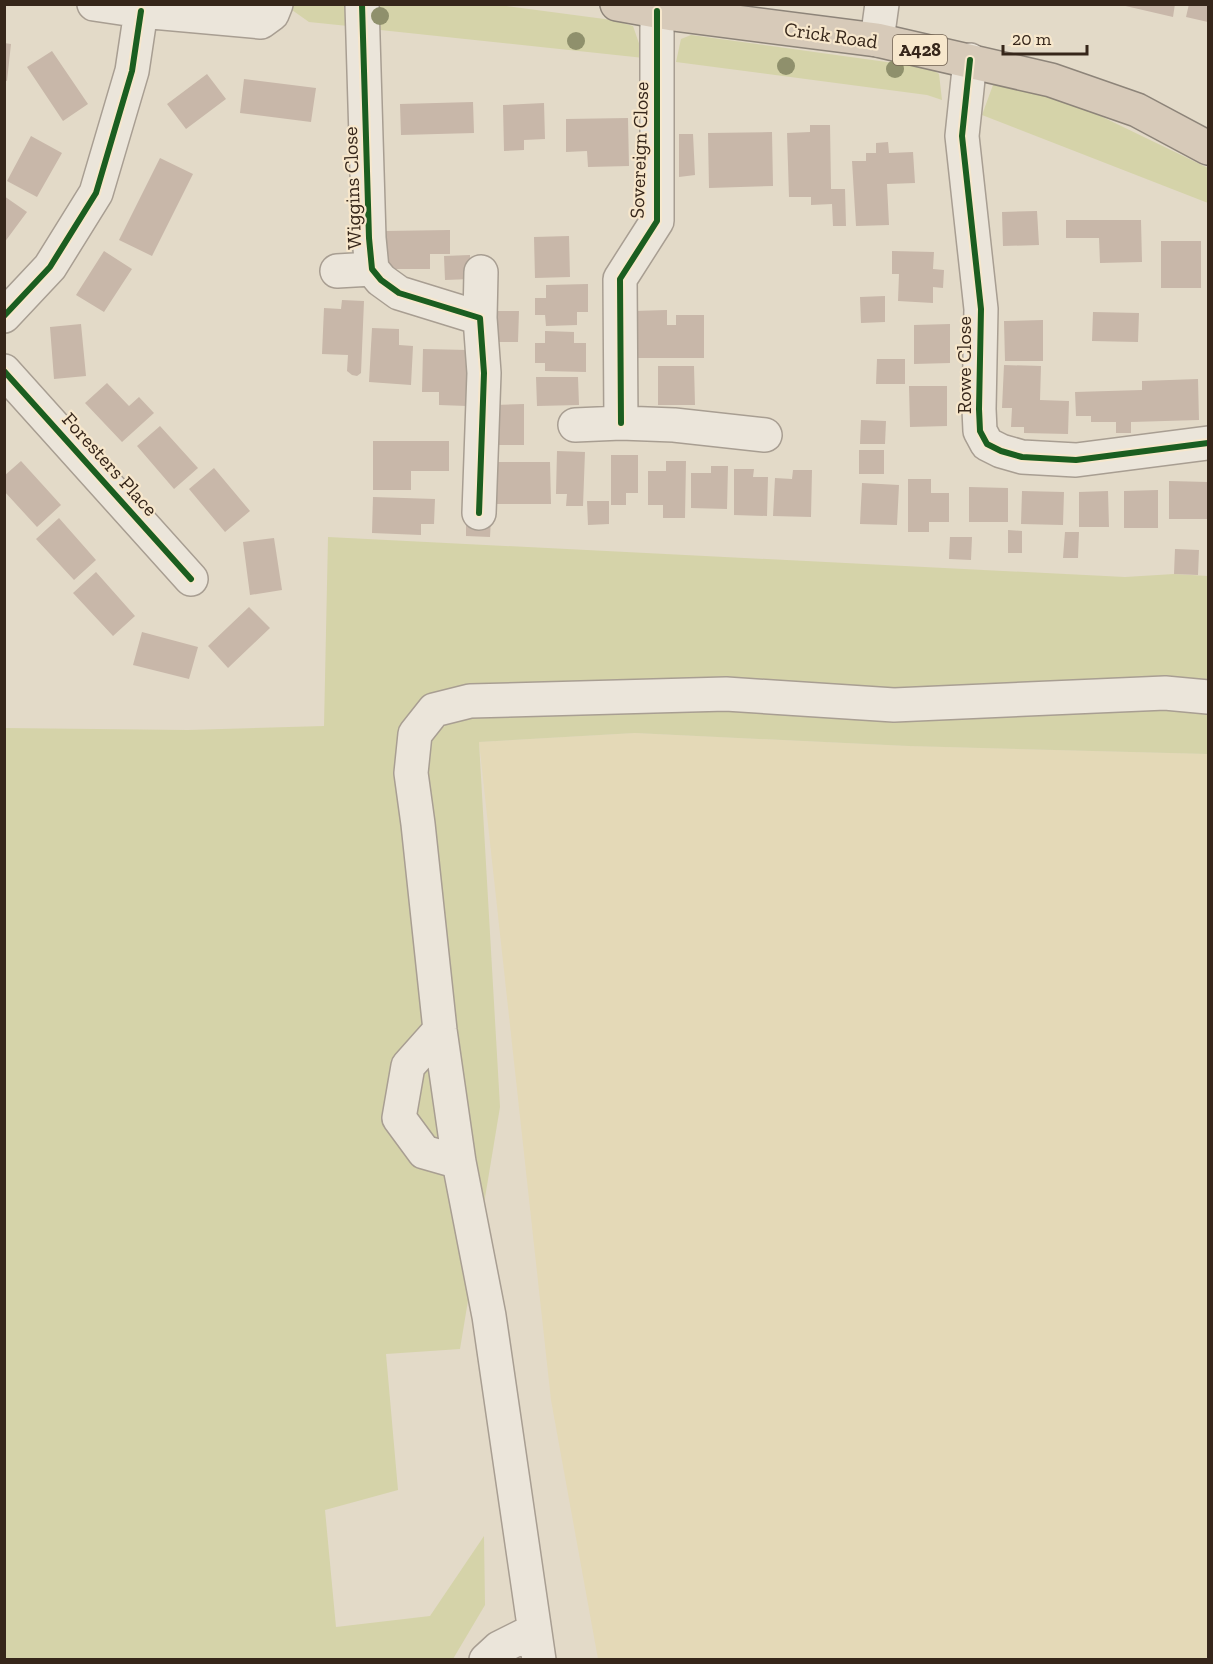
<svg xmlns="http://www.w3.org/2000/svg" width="1213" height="1664" font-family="'Zilla Slab',serif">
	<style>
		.farmland { fill: #e4d9b7 }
		.green { fill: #d5d3a9 }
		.building { fill: #c8b7a9 }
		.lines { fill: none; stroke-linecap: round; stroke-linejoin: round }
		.minor-casing { stroke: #a89e92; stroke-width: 36 }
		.highway-casing { stroke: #8d8479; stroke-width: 36 }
		.minor { stroke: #ebe5da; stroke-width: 33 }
		.highway { stroke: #d7cab9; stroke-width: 33 }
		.cycleway-casing { stroke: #f7e7cc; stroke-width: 10 }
		.cycleway { stroke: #1b5e20; stroke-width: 6 }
		.tree { fill: #8f906c }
		.labels { text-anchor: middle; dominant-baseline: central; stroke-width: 4.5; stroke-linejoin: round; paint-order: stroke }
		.shield { fill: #f7e7cc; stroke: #70604f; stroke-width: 1.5 }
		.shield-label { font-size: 18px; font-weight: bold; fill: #36261a }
		.street-label { font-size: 20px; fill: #36261a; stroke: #f7e7cc }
	</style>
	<rect width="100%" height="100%" fill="#e3dac8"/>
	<path class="farmland" d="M635,733L908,746L1208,754V1659H598L551,1400L479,742Z"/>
	<path class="green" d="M294,5H347L348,26L309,22L292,10Z
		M371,5H499L612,20L633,26L644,58L371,29Z
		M691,35L930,68L939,74L942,100L927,95L676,62L681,39Z
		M1002,83L1057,95L1208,168V203L982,115L993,85Z
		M328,537L1125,577L1174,574L1208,576V754L908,746L635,733L479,742L500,1107L460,1349L386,1354L398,1490L325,1510L336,1627L430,1616L484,1536L485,1605L453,1659H5V728L188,730L324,726Z"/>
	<path class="building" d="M1117,4H1175L1173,17Z
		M1189,4H1208V22L1186,17Z
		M4,43L11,44L7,81L4,80Z
		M52,51L88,104L63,121L27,67Z
		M207,74L226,99L186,129L167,104Z
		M244,79L316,88L311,122L240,113Z
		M473,102L474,133L401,135L400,104Z
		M544,103L545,139L524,140V150L504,151L503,105Z
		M628,118L629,166L588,167L587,151L566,152V119Z
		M810,125H830L831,189H845L846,226H833L832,204L811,205V197H789L787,133L810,132Z
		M772,132L773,186L709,188L708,133Z
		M679,134H693L695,175L679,177Z
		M31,136L62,153L37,197L7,181Z
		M888,142L889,153L913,152L915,183L887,184L889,225L856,226L852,161H866V153H876V143Z
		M160,158L193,174L152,256L119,240Z
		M4,196L27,212L4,243Z
		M1037,211L1039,245L1003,246L1002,212Z
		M1066,220H1141L1142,262L1100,263L1099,238H1066Z
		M450,230V254H430V269H385L384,231Z
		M569,236L570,277L535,278L534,237Z
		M1161,241H1201V288H1161Z
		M104,251L132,269L104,312L76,295Z
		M892,251L934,252L933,269L944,270L943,288L933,287V303L898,301L899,274H892Z
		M470,255L471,279L445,280L444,256Z
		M588,284V312H577V325L546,326L545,315H535V298H546V285Z
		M885,296V322L861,323L860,297Z
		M342,300L364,301L361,373L357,376L352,375L347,371L348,355L322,354L324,308L341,309Z
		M667,310V325H676V315H704V358H633V311Z
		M495,311H519L518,342H494Z
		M1093,312L1139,313L1138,342L1092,341Z
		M1043,320V361H1005L1004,321Z
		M81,324L86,376L54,379L50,327Z
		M950,324V363L914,364V325Z
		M372,328L399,329V345L413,346L411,385L369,382Z
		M545,331L574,332V343H586V372L545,371V363H535V343H545Z
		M423,349L468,350L467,406L439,405V392H422Z
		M877,359H905V384H876Z
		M1004,365L1041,366L1040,400L1069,401L1068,434L1024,433V427H1011L1012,408H1002Z
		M658,366H694L695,405H658Z
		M536,377H578L579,405L537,406Z
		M1198,379L1199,420L1131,422V433H1116V422H1091V416H1076L1075,392L1142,390V381Z
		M107,383L129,406L139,397L154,413L122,442L85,403Z
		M909,386H947V426L910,427Z
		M524,404V445H495V405Z
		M861,420L886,421L885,444H860Z
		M160,426L198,468L174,489L137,446Z
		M373,441H449V471H411V490H373Z
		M859,450H884V474H859Z
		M557,451L585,452L583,506H566L567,494H556Z
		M611,455H638V493H626V505H611Z
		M21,461L61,505L37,527L4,491V476Z
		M666,461H686L685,518H663V505H648V471H666Z
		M492,462H550L551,504H493Z
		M711,466H728L727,509L691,508V473H711Z
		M214,468L250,511L225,532L189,489Z
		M734,469H754L753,477H768L767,516L734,515Z
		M793,470H812L811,517L773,516L775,478L792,479Z
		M908,479H931V493H949V522H929V532H908Z
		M1169,481L1208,482V519H1169Z
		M862,483L899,485L897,525L860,524Z
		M969,487L1008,488V522H969Z
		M1158,490V528H1124V491Z
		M1022,491L1064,492L1063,525L1021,524Z
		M1108,491L1109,527H1079V492Z
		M373,497L435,499L434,524H421V535L372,533Z
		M587,501H609V524L588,525Z
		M59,518L96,560L74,580L36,539Z
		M466,518L491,519L490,537L466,536Z
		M1008,530L1022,531V553H1008Z
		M1065,532H1079L1078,558H1063Z
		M950,537H972L971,560L949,559Z
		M274,538L282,590L250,595L243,542Z
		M1175,549L1199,550L1198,575L1174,574Z
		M96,572L135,616L113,636L73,593Z
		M249,607L270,628L228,668L208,646Z
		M142,632L198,647L189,679L133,665Z"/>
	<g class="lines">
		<defs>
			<path id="minor" d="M94,4L141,11L261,22L272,14L276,4
				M362,4L369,238L372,269L381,280L399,293L480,318L484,373L479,513
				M877,40L882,4
				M970,60L962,136L981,309L979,409L980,431L987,444L1001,451L1022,457L1076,460L1208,443
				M337,271L372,269
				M4,316L50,267L96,193L132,71L141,11
				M480,318L481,272
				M4,371L191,579
				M621,423L620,279L657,221V11
				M575,425L621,423L674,425L765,435
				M440,1030L408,1066L399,1118L424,1152L459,1162
				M486,1660L499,1648L533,1631
				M539,1660L489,1316L459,1162L440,1030L418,824L411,773L415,734L434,710L470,701L726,694L894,705L1165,693L1208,697"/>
			<path id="highway" d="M617,4L673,14L877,40L1051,80L1137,110L1208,148"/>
		</defs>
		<use href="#minor" class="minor-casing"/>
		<use href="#highway" class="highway-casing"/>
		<use href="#minor" class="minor"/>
		<use href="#highway" class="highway"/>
		<defs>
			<path id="cycleway" d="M362,4L369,238L372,269L381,280L399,293L480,318L484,373L479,513
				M970,60L962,136L981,309L979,409L980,431L987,444L1001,451L1022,457L1076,460L1208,443
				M4,316L50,267L96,193L132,71L141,11
				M4,371L191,579
				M621,423L620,279L657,221V11"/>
		</defs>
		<use href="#cycleway" class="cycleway-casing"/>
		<use href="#cycleway" class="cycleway"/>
	</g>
	<g class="tree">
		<circle cx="380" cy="16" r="9"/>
		<circle cx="576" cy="41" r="9"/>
		<circle cx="786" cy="66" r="9"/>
		<circle cx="895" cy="69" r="9"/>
	</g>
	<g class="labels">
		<rect class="shield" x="893" y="35" width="54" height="30" rx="4.5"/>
		<g class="shield-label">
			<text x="920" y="50">A428</text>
		</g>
		<g class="street-label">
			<text transform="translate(831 35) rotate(8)">Crick Road</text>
			<text transform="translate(639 150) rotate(-88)">Sovereign Close</text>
			<text transform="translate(352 188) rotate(-92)">Wiggins Close</text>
			<text transform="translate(964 365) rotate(-90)">Rowe Close</text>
			<text transform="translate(110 464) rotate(48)">Foresters Place</text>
		</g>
	</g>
	<rect width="1213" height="1664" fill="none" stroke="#36261a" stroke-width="12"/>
	<path d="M1003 45v9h84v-9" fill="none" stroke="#36261a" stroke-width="3"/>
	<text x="1012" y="45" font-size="18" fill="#36261a" stroke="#f7e7cc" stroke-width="4.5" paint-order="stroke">20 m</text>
</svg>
